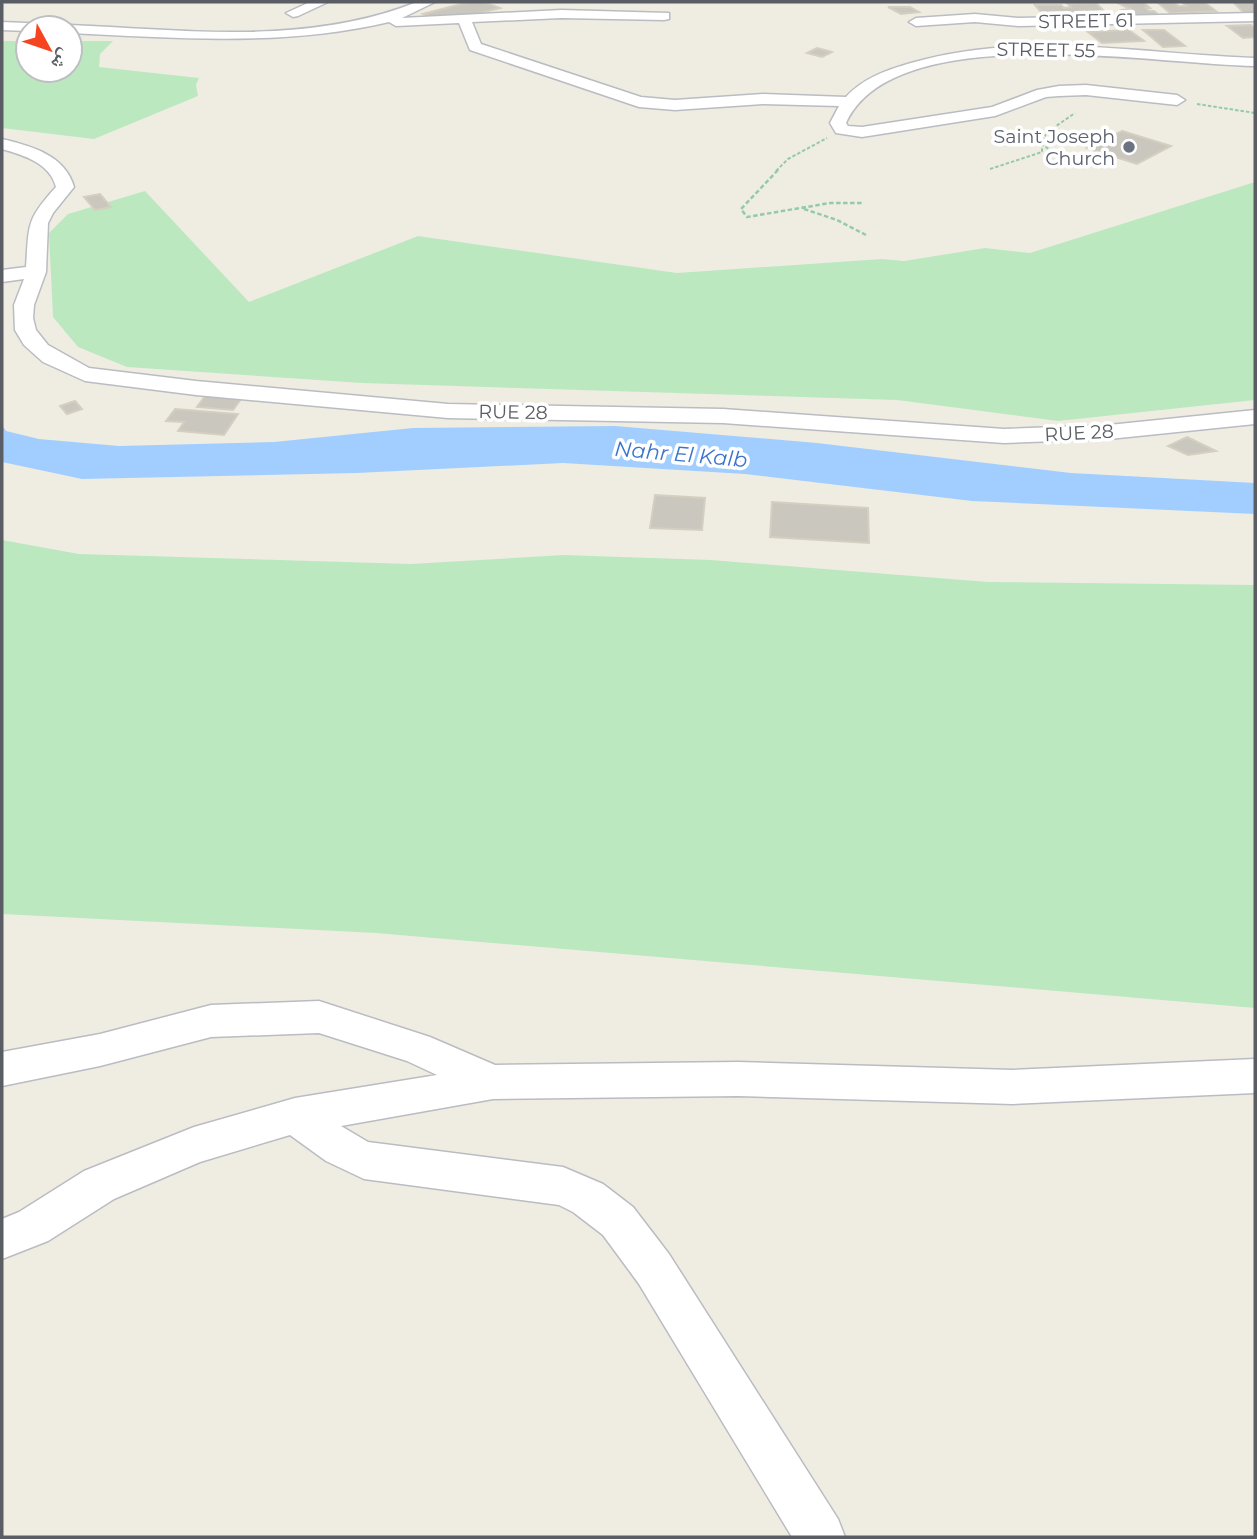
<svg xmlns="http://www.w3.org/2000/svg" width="1257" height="1539" font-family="Montserrat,'Noto Naskh Arabic',sans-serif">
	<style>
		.green { fill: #bce8c0 }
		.water { fill: #a2ceff }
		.building { fill: #cac7bf; stroke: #d4cfc0; stroke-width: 2 }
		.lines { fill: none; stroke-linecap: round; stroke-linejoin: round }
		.minor-casing { stroke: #babcc2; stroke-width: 3 }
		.path-far1 { stroke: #94caa9; stroke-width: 2; stroke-dasharray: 3.5 2; stroke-linecap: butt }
		.path { stroke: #94caa9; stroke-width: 2.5; stroke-dasharray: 4.5 2.5; stroke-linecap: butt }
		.minor { fill: #fff; fill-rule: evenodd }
		.worship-dot { fill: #6b7280; stroke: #fff; stroke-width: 2.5 }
		.labels { text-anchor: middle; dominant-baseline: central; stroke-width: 7; stroke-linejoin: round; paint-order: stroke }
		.far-street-label { font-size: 19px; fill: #5a5e64; stroke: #fff }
		.far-worship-label { font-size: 19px; fill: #5b616d; stroke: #fff; text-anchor: end }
		.far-water-label { font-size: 21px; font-style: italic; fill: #3b74cc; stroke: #fff }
	</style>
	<rect width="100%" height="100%" fill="#efede2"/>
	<path class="green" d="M2,41H28V70H70V41H113L100,54L99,67L199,78L196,85L198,96L94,139L2,128Z
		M1255,182V400L1058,421L897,400L362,383L127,367L78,347L53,317L49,233L68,214L145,191L249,302L418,236L677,273L882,259L904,261L985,248L1030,253Z
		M2,540L79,554L411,564L563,555L711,560L988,582L1255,585V1008L376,933L2,914Z"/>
	<path class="water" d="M2,425L6,431L39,439L119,446L274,442L413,428L615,426L817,443L1071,473L1255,483V514L972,501L745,474L563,463L357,473L82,479L2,462Z"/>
	<path class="building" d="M469,2H484L500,8L457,19H437L423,14Z
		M1116,2H1143L1150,8H1146L1149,11H1154L1160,16L1130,17L1122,10L1130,9Z
		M1157,2H1173L1179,6H1186L1182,2H1204L1216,11L1170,13Z
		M1233,2H1255V13L1246,15Z
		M1096,3L1109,16H1082L1079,13H1071L1074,17L1046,18L1035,5H1061L1064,8L1071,7L1068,4Z
		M888,7H910L919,12L901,14Z
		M1251,25L1255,28V37L1243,38L1227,26Z
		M1129,30L1144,41L1102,43L1088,32Z
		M1143,30H1164L1185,46L1163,47Z
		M817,48L832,52L822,57L807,53Z
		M1122,131L1171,146L1137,164L1087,148Z
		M100,194L111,207L95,210L84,197Z
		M205,396L241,399L233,410L197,407Z
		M75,401L82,409L67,414L60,406Z
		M175,409L238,414L224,435L178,431L184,422L166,421Z
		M1187,437L1216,451L1188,455L1168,446Z
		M655,495L705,498L702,530L650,528Z
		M772,502L868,508L869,543L770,537Z"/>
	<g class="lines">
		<defs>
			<path id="minor" d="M310,2H328L298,16L293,17L286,13Z
				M417,2H435L402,18L561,10L669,13V19L664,20L561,18L472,22L481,44L641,97L675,100L763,94L846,97C863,78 887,70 911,63C1024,30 1140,54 1255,58V66C1160,65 894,17 846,123L848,126L862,127L992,107L1037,90L1059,86L1086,85L1177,95L1185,100L1177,105L1086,95L1059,96L1046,97L995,116L862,137L836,133L830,123L839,106L763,104L675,110L639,107L470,50L459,23L396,26L389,22C283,47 178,38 70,33V28H64L70,25C186,30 307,46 417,2Z
				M1255,13V21L1019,26L975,22L916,26L909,22L916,18L975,14L1019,18Z
				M2,22L49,24L56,28H28V31L2,30Z
				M2,139C31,146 65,155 74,187L53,213L48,223L46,272L34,305L33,318L36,330L48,345L89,368L196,381L448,404L723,409L1004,429L1109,425L1255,410V424L1109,439L1004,443L723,423L448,418L196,395L85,381L43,362L24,345L15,330L14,305L24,279L2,282V270L26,267C29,224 26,220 56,187C50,163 23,155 2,149Z
				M319,1001L430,1037L495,1065L738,1062L1013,1070L1255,1059V1093L1013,1104L738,1096L493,1099L341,1126L368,1142L563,1167L603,1184L633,1207L669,1254L838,1519L845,1537H792L639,1284L603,1235L573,1212L559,1205L364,1179L326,1161L290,1135L200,1162L114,1199L48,1241L2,1259V1219L19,1212L84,1171L194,1127L295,1098L437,1075L407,1061L319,1033L211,1037L100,1066L2,1086V1052L100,1034L211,1005Z"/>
		</defs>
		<use href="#minor" class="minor-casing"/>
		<path class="path-far1" d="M1197,104L1255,113
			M1058,154L1042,145L1046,133L1075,113
			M990,169L1042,152V145
			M776,171L788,159L827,138"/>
		<path class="path" d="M778,170L741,209L747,217L830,203H864
			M804,209L837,220L866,235"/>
		<use href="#minor" class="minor"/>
	</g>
	<circle class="worship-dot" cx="1129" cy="147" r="7"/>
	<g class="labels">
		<g class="far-street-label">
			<text transform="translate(1086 21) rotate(-1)">STREET 61</text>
			<text transform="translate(1046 50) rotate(1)">STREET 55</text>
			<text transform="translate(513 412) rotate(1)">RUE 28</text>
			<text transform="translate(1079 433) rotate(-3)">RUE 28</text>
		</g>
		<g class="far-worship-label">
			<text x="1115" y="136">Saint Joseph<tspan x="1115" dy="22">Church</tspan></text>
		</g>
		<g class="far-water-label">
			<text transform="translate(681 454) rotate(5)">Nahr El Kalb</text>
		</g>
	</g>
	<rect width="1257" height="1539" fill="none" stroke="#5a5e64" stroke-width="7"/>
	<g transform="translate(49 49) rotate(130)"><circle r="33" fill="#ffffff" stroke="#bdbfc1" stroke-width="2"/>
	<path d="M0-5L12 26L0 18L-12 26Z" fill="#f64420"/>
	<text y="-10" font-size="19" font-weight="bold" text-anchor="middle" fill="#5a5e64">ش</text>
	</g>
</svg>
